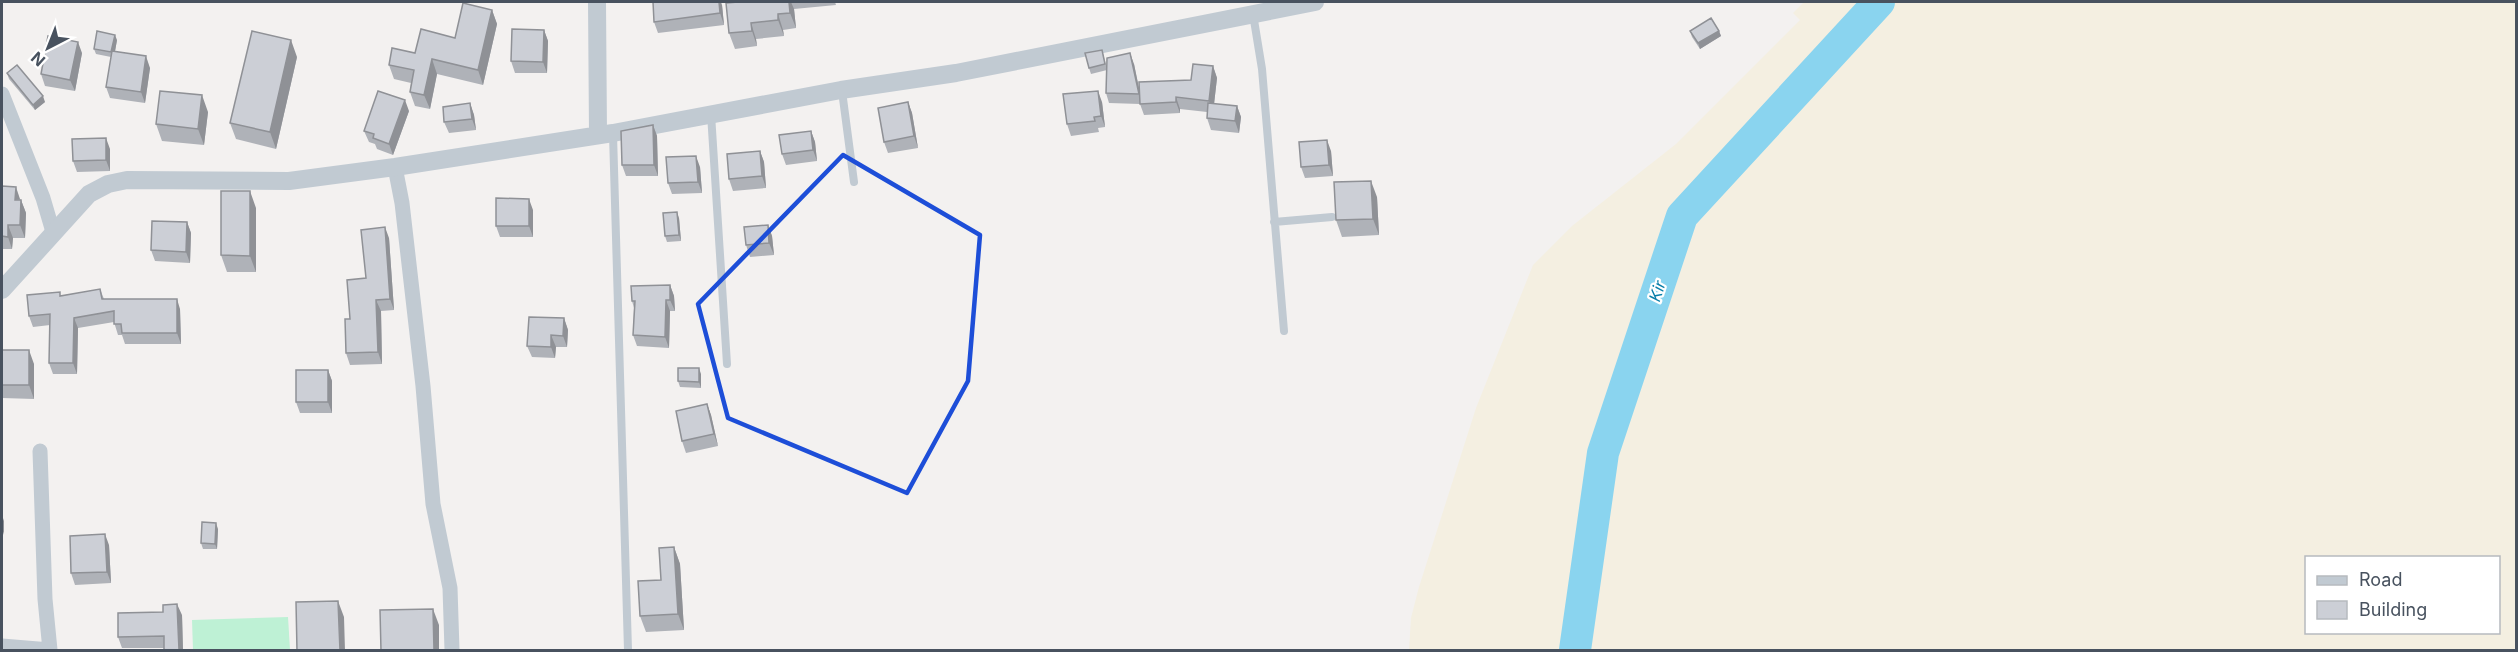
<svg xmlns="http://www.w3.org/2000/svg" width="2518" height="652" font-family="Inter,sans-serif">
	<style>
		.green { fill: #bef1d5 }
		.sand { fill: #f4efe1; fill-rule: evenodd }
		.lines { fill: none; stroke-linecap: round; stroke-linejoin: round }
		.river { stroke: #8ad4ef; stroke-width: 32 }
		.service { stroke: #c1cad2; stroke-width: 8 }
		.minor { stroke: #c1cad2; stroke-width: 15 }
		.tertiary { stroke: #c1cad2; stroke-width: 18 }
		.wall { fill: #afb2b8 }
		.shaded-wall { fill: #8f9196 }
		.building { fill: #cccfd6; stroke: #8f9196; stroke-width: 1.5 }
		.marked { fill: none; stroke: #1d4ed8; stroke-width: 4.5; stroke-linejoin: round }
		.labels { text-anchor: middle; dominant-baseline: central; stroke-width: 4.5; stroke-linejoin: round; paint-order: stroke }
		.water-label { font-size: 16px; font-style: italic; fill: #087ea9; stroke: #fff }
	</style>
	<rect width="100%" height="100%" fill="#f3f1f0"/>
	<path class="green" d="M288,617L290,650H193L192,620Z"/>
	<path class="sand" d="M1804,2H2516V650H1409L1411,618L1419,587L1476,408L1533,265L1572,226L1676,144L1800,20L1793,13ZM2306,558H2498V632H2306Z"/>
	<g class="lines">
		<path class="river" d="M1575,650L1603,453L1682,216L1879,2"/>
		<path class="service" d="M1253,14L1262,69L1284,331
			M842,91L854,182
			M711,114L727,364
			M613,134L628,650
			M1274,222L1332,217"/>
		<path class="minor" d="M2,94L43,198L53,232
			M395,167L402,203L423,386L433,504L450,588L452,650
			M40,451L45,599L50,650
			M2,646L50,650"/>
		<path class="tertiary" d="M597,2L598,134
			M2,290L89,194L108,184L127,180L289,181L395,167L613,133L841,90L956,73L1315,2"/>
	</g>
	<path class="wall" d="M738,2H835L836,5L794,9L796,28L783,30L784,36L756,39L757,46L735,49L729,33Z
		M722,5L724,25L658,33L654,22Z
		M492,10L497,24L483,85L437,74L430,109L415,106L410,92L411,83L394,79L389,65L415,53L455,38Z
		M544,30L548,41L547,73H515L511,61Z
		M1690,31H1719L1721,36L1700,49L1692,37Z
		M117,40L115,51L150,68L145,103L110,98L106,87L111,57L96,54L94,49Z
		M1102,50L1107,68L1134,64L1140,92L1191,80L1213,66L1217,78L1214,104L1237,106L1241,117L1239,133L1211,130L1207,118V112L1180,109V113L1144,115L1140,104L1109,103L1106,93L1107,70L1091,74L1089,68Z
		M82,53L75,91L45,86L41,74Z
		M297,57L276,149L236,139L230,123Z
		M7,73L45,102L35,110L9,79Z
		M908,102L912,113L918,148L888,153L884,142Z
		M1102,102L1105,127L1098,128L1099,132L1071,136L1067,124Z
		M470,103L474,115L476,130L449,133L444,122Z
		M409,111L393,155L377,149L375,144L369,142L364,131Z
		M208,112L204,145L162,141L156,124Z
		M653,125L657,136L658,176H626L622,165Z
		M811,131L815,142L817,161L786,165L782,154Z
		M110,149V171L77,172L73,161Z
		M760,151L764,162L766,188L733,191L729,179Z
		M1331,151L1333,176L1305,178L1301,167Z
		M700,167L702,193L672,194L668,183Z
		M2,186L21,200L26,213L25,238H13L12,249H2Z
		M1377,197L1379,235L1342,237L1336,220Z
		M256,208V272H227L221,255Z
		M533,210V237H500L496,226Z
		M679,218L681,241L667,242L665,236Z
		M187,222L191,233L190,263L155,261L151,250Z
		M768,225L772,236L774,255L750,257L746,245Z
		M389,238L394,310L381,311L382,364L350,365L346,353L350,319L366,278Z
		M670,285L674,296L675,311H670L669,348L637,346L633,335L634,308L632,301Z
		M100,289L104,299L180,309L181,344H125L122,335H118L114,322L78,328L77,374H53L49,363L50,325L33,327L29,316L61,296Z
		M564,318L568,330L567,347H556L555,358L532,357L527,346Z
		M2,350L34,364V399L2,398Z
		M328,370L332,381V413H300L296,402Z
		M701,374V388L680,387L678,381Z
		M707,404L711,415L718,446L686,453L682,441Z
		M218,529L217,549H203L201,543Z
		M109,545L111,583L75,585L71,573Z
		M674,547L680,564L684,630L646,632L640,616L661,580Z
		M182,615L183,651H164V648H122L118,637Z"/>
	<path class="shaded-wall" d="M719,2H721L722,5L724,25L720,13Z
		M789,2H791L794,9L796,28L790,13Z
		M492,10L497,24L483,85L478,70Z
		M778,14L783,30L784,36L778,20Z
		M751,23L756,39L757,46L752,31Z
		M544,30L548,41L547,73L543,62Z
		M1719,31L1721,36L1700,49L1698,43Z
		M115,35L117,40L114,57L111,52Z
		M291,40L297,57L276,149L270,132Z
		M78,42L82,53L75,91L70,80Z
		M1130,53L1134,64L1142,104L1139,94Z
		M146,56L150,68L145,103L141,92Z
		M432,59L437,74L430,109L424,95Z
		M1213,66L1217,78L1213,113L1209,101Z
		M1098,91L1102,102L1105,127L1101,116Z
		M202,95L208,112L204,145L198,129Z
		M43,96L45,102L35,110L33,105Z
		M1176,97L1180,109V113L1176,102Z
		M405,100L409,111L393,155L389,144Z
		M908,102L912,113L918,148L914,136Z
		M470,103L474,115L476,130L472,119Z
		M1237,106L1241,117L1239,133L1235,121Z
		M653,125L657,136L658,176L654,165Z
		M811,131L815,142L817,161L813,150Z
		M106,138L110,149V171L106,160Z
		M1327,140L1331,151L1333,176L1329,165Z
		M760,151L764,162L766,188L762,176Z
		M696,156L700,167L702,193L698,182Z
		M1371,181L1377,197L1379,235L1373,219Z
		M16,187L20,199L15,200Z
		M250,191L256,208V272L250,256Z
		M529,199L533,210V237L529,226Z
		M21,200L26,213L25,238L20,225Z
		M677,212L679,218L681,241L679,235Z
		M187,222L191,233L190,263L186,252Z
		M8,225L13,238L12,249L8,237Z
		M768,225L772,236L774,255L769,243Z
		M385,227L389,238L394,310L390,299Z
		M670,285L674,296L675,311L670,300Z
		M177,299L180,309L181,344L177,333Z
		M376,300L381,311L382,364L378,352Z
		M666,300L670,311L669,348L665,337Z
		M74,318L78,328L77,374L73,363Z
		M564,318L568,330L567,347L563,336Z
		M551,335L556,347L555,358L551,347Z
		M29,350L34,364V399L29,385Z
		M699,368L701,374V388L699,382Z
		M328,370L332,381V413L328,402Z
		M707,404L711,415L718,446L714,434Z
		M2,515L4,521V535L2,528Z
		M216,523L218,529L217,549L215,544Z
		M105,534L109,545L111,583L107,572Z
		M674,547L680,564L684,630L678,614Z
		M338,601L344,617L345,651H340Z
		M177,604L182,615L183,651H179Z
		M433,609L439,625V651H434Z"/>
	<path class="building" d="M653,2H719L720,13L654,22Z
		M738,2H789L790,13L778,14V20L751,23L752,31L729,33L726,3Z
		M463,3L492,10L478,70L432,59L424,95L410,92L414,70L389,65L392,48L415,53L421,29L455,38Z
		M1711,18L1719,31L1698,43L1690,31Z
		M512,29L544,30L543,62L511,61Z
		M97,31L115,35L111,52L94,49Z
		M252,31L291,40L270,132L230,123Z
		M48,36L78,42L70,80L41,74Z
		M1102,50L1105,64L1089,68L1085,53Z
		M112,51L146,56L141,92L106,87Z
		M1130,53L1139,94L1106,93L1107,58Z
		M1193,64L1213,66L1209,101L1176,97V102L1140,104L1139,82L1191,80Z
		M17,65L43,96L33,105L7,73Z
		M160,91L202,95L198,129L156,124Z
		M378,91L405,100L389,144L373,138L374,134L364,131Z
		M1098,91L1101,116L1094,117L1095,121L1067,124L1063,94Z
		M908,102L914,136L884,142L878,108Z
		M470,103L472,119L444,122L443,107Z
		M1208,103L1237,106L1235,121L1207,118Z
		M653,125L654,165H622L621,131Z
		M811,131L813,150L782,154L779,135Z
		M106,138V160L73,161L72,139Z
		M1327,140L1329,165L1301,167L1299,142Z
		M760,151L762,176L729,179L727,154Z
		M696,156L698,182L668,183L666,157Z
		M1371,181L1373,219L1336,220L1334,182Z
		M2,186L16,187L15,200H21L20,225H8V237L2,236Z
		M221,191H250V256L221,255Z
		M496,198L529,199V226H496Z
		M677,212L679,235L665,236L663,213Z
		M152,221L187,222L186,252L151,250Z
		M768,225L769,243L746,245L744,227Z
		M385,227L390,299L376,300L378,352L346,353L345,319H350L347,280L366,278L361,230Z
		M670,285V300H666L665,337L633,335L635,301H632L631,286Z
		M100,289L102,299H177V333H122L121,324H114V311L74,318L73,363H49L50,314L29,316L27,295L60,292V296Z
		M529,317L564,318L563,336L551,335V347L527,346Z
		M2,350H29V385H2Z
		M678,368H699V382L678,381Z
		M296,370H328V402H296Z
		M707,404L714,434L682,441L676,411Z
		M202,522L216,523L215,544L201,543Z
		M105,534L107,572L71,573L70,536Z
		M674,547L678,614L640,616L638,581L661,580L659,548Z
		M338,601L340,651H297L296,602Z
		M177,604L179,650H164V636L118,637V613L163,612V605Z
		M433,609L434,651H381L380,610Z"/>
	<path class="marked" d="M843,155L980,235L968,381L907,493L728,418L698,304Z"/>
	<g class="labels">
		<g class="water-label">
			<text transform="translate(1657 291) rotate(-72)">Kir</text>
		</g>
	</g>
	<rect width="2518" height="652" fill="none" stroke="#48525f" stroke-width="6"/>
	<rect x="2305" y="556" width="195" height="78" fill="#ffffff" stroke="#b6babf" stroke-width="1.5"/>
	<rect x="2317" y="576" width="30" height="9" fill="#c1cad2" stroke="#b6babf" stroke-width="1.5"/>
	<text x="2359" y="586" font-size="18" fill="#48525f">Road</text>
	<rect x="2317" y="601" width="30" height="18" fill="#cccfd6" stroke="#b6babf" stroke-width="1.5"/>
	<text x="2359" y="616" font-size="18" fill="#48525f">Building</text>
	<g transform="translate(48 48) rotate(222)" stroke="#ffffff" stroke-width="4.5" paint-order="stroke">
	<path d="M0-4.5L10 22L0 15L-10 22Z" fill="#48525f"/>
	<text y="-9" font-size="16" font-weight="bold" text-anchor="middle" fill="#48525f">N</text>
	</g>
</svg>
